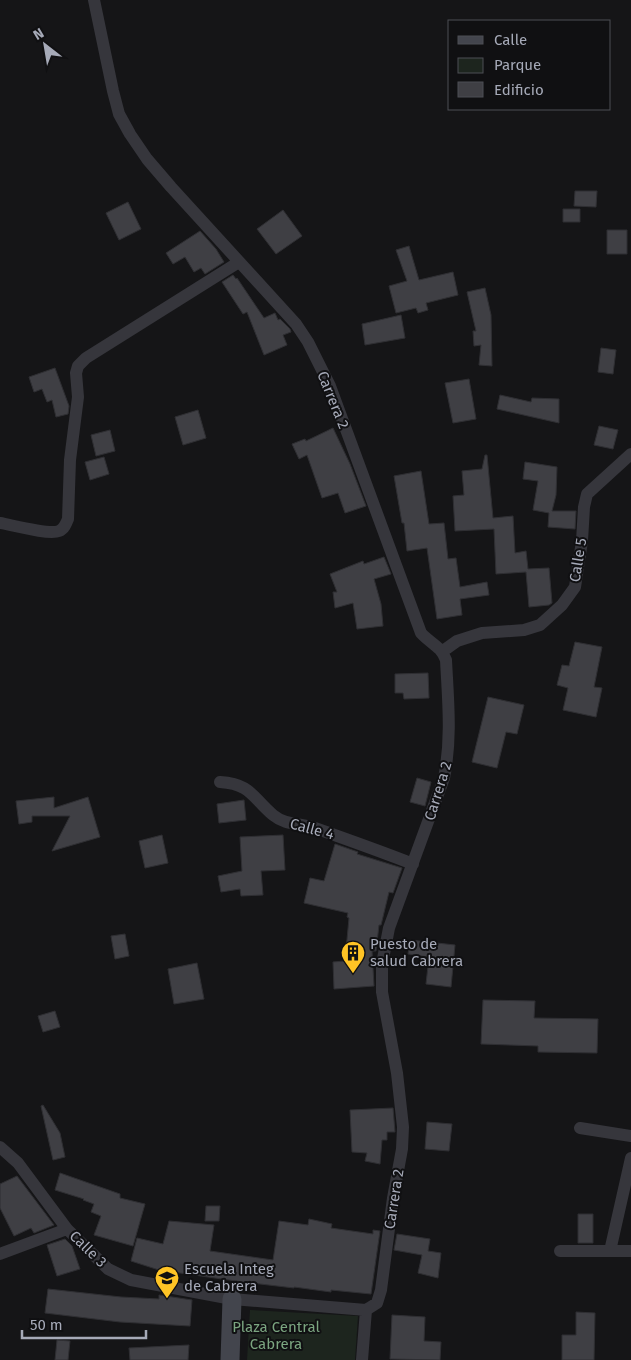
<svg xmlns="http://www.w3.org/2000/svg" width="631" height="1360" font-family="'Fira Sans',sans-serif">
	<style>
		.green { fill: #1d251e }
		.building { fill: #3f3f44; stroke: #2f2f33 }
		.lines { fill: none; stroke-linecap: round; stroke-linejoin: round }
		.street { stroke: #36363c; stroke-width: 12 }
		.secondary { stroke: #43454d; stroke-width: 19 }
		.labels { text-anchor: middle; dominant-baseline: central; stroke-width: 4; stroke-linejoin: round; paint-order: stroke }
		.street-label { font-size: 15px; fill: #a6aab8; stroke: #101012 }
		.poi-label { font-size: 15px; fill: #a6aab8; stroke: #101012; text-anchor: start }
		.park-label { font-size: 15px; fill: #7ba580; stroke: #101012 }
	</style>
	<rect width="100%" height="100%" fill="#151517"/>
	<path class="green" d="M250,1310L358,1316L355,1360H247Z"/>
	<path class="building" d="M575,191H597L596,207L574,206Z
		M128,202L141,229L119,240L106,213Z
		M563,209H580V222H563Z
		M283,210L302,236L276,254L257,229Z
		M607,230H627V254H607Z
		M200,231L216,249L224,262L205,274L201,268L194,272L185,257L173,264L166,253Z
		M409,246L419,280L453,272L458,295L426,303L428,310L418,313L416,308L396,313L389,286L407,281L396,250Z
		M233,275L236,279L237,278L264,318L275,313L278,320L280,319L290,329L291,332L283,335L287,345L264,355L247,312L243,314L222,282Z
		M485,288L491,315L492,366L479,365L481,345L474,346L473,331H476L467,292Z
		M401,315L405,338L365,345L362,324Z
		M601,348L616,350L613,374L598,372Z
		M55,368L69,406L68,414L56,417L52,400L47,402L42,389L34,392L29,377Z
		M469,379L476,419L453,423L445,383Z
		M500,395L531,402L532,398L559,399V423L497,409Z
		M198,410L206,438L183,445L175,417Z
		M599,426L618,430L613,449L594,445Z
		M333,428L350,464L366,506L345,513L338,493L322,498L307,455L299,459L292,444L305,439L306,441Z
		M110,430L115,451L96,456L91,435Z
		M485,455H487L493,518L513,516L515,553L526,551L528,569L549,568L552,603L549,605L529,607L526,572L496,574L494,529L455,531L453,496L464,495L462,471L482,469Z
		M104,457L109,474L90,480L85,462Z
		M525,462L557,467L556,495L552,511H576L575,529L548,527L549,513L533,510L538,481L523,479Z
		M421,471L429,524L444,523L448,559L456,558L460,587L487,582L489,595L460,599L462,615L437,619L427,548L407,551L404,523H402L394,476Z
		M384,557L391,574L374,579L381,604L383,626L357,629L353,603L335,608L333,592H337L330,574L363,561L364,564Z
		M575,642L602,647L594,687L602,688L596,717L563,710L568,688L557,685L562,665L569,666Z
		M428,673L429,698L404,699L403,693H395V674Z
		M488,697L524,705L517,734L506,732L497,768L472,762Z
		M417,778L431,782L425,806L410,802Z
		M54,797V808L88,797L100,837L52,851L70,816H32V822L19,824L16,801Z
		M244,800L246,820L219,823L217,804Z
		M162,835L168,863L145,868L139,841Z
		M283,835L285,870L261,871L263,895L241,896L240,889L221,892L218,876L242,871L240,837Z
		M335,844L358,852L357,854L402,868L393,893L389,892L381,925H379L376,951H372L374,986L334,989L333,962L345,961L349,918L347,917L348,913L304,903L310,878L324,881Z
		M125,934L129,956L115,959L111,936Z
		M410,940L455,945L451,987L426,984L429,957L408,954Z
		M197,963L204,999L174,1004L168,969Z
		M483,1000L535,1001L534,1018L598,1019L597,1053L538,1052V1046L481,1044Z
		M55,1011L60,1027L43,1032L38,1016Z
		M43,1105L60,1133L65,1157L53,1160L41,1106Z
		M393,1108L395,1132H387V1140H382L380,1164L365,1161L367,1153L352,1152L350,1110Z
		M427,1122L452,1124L449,1151L425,1149Z
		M60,1173L120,1194V1198L145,1204L133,1246L94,1235L101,1216L91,1212L94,1204L83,1200L84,1199L55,1190Z
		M17,1176L54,1225L34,1233L31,1228L14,1236L0,1208V1184Z
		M206,1206H220L219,1221H205Z
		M578,1214H593V1243H578Z
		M309,1219L332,1224L331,1228L373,1234V1230L380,1231L371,1294L331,1290V1292L294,1287V1288L243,1282L159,1270L131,1261L137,1238L163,1244L169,1221L214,1225L210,1251L273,1260L279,1221L308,1225Z
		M397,1234L430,1239L428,1251L441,1253L438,1278L418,1273L422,1255L394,1250Z
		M65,1239L72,1246L80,1269L57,1276L47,1245Z
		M48,1289L121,1297L159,1299V1295L192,1300L190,1326L120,1322L45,1313Z
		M576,1312L595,1313L594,1360H562V1335H576Z
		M392,1315L425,1317L424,1341L441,1342L440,1360L390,1359Z
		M57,1340L70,1341L68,1360H55Z
		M189,1345L188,1360H130L129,1348Z"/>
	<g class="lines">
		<path class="street" d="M94,0L113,91L119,114L130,134L147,159L171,187L296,324L308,342L330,386L421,633C431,644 441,646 446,660C448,700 452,738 444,778L389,928L382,964V992L397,1073L403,1127L402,1149L393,1198L381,1290L377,1303L366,1310
			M0,523C12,525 49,535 59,531C64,529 66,524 68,519L70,460L78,397L76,373L78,366L86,358L239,262
			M443,651L457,641L482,633L524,630L540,625L562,605L575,587L582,541L584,507L587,494L631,454
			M220,782C251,784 252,797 273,815C285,825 298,823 312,827C346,839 380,851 413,864
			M580,1128L631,1136
			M0,1147L18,1163L67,1229L108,1269L131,1280L232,1299L366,1310
			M560,1251H631
			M610,1251L631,1158
			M0,1254L67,1229
			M362,1360L366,1310"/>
		<path class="secondary" d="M230,1360L232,1299"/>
	</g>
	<defs>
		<symbol id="building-pin" viewBox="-11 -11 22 30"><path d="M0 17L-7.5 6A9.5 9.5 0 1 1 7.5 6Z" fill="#ffc425" stroke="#101012"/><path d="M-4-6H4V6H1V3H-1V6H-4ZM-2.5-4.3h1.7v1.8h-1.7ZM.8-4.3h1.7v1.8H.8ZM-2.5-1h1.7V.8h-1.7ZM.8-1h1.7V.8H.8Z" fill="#111"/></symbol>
		<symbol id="school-pin" viewBox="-11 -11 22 30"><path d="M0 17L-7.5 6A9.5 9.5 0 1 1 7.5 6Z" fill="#ffc425" stroke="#101012"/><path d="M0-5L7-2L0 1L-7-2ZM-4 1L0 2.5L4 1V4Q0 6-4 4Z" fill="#111"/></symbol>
	</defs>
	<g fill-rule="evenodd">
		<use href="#building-pin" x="339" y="939" width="28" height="38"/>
		<use href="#school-pin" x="153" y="1264" width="28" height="38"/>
	</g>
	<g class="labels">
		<g class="street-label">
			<text transform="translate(333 400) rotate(68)">Carrera 2</text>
			<text transform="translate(578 560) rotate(-81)">Calle 5</text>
			<text transform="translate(438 791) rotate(-73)">Carrera 2</text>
			<text transform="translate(312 829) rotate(15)">Calle 4</text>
			<text transform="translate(394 1199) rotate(-81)">Carrera 2</text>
			<text transform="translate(88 1249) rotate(44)">Calle 3</text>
		</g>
		<g class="poi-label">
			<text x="370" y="944">Puesto de<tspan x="370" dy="17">salud Cabrera</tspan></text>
			<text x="184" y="1269">Escuela Integ<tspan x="184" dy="17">de Cabrera</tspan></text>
		</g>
		<g class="park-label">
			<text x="276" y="1327">Plaza Central<tspan x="276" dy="17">Cabrera</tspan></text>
		</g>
	</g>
	<rect x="448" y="20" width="162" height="90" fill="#101012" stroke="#4c4e54"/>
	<rect x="458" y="36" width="25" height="8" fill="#43454d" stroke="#4c4e54"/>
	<text x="494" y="45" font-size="15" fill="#a6aab8">Calle</text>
	<rect x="458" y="58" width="25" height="15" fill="#1d251e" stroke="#4c4e54"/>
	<text x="494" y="70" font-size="15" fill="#a6aab8">Parque</text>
	<rect x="458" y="82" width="25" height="15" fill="#3f3f44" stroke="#4c4e54"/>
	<text x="494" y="95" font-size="15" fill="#a6aab8">Edificio</text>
	<g transform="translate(45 45) rotate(329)" stroke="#101012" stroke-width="4" paint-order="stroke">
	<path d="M0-4L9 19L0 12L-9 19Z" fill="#a6aab8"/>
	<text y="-8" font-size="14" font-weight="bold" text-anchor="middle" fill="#a6aab8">N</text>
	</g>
	<path d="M22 1330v8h124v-8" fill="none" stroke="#a6aab8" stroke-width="2.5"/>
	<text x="30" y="1330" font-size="15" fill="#a6aab8" stroke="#101012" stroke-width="4" paint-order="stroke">50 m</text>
</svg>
